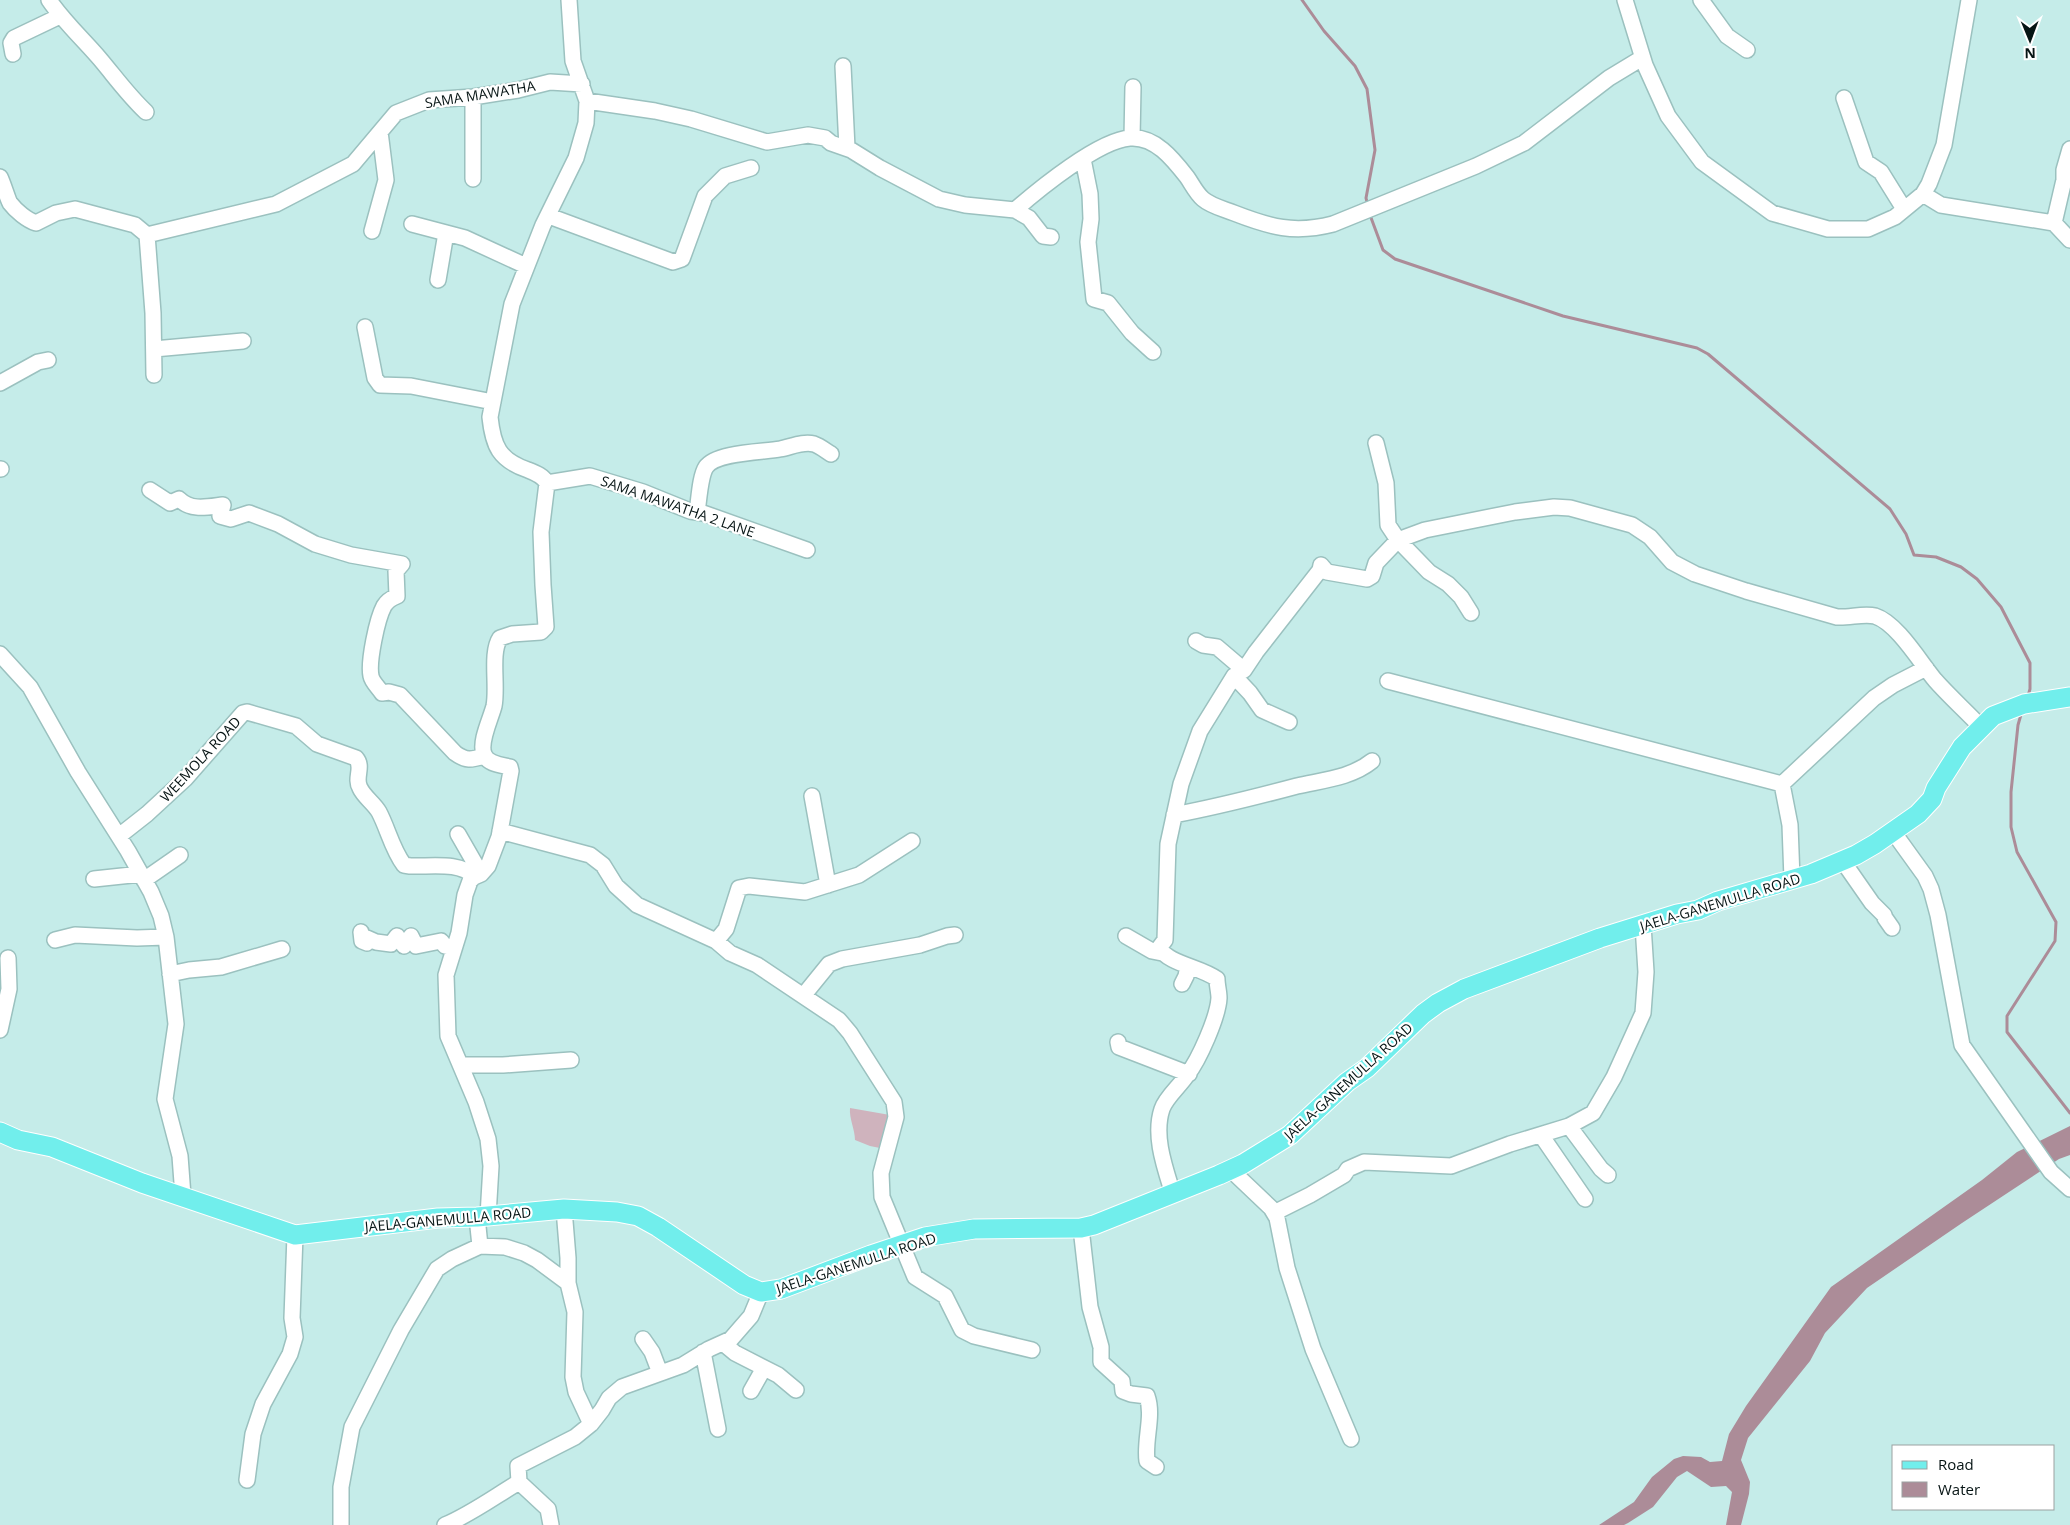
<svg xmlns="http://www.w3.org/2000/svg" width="2070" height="1525" font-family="'Open Sans',sans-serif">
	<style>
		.green { fill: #cfb3bd }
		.water { fill: #ac8c98 }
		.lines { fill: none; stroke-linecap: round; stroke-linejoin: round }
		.stream { stroke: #ac8c98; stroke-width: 3 }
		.minor-casing { stroke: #9bc1bf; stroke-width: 18 }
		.major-casing { stroke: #fff; stroke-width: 21 }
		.minor { stroke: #fff; stroke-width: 15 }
		.major { stroke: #71eeec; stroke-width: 19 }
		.labels { text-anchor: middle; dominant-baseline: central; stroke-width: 4.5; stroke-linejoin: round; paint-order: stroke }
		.street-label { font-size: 14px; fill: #061414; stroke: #fff }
	</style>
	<rect width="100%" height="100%" fill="#c5ece9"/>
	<path class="green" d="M850,1108L890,1115L880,1148L870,1146L855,1140C855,1129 849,1119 850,1108Z"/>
	<path class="water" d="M2070,1126V1155L2059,1159L1962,1223L1867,1288L1825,1333L1810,1361L1748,1438L1741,1460L1750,1482L1749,1494L1741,1525H1726L1732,1492L1726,1486L1711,1487L1687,1471L1677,1477L1653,1507L1628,1523L1624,1525H1599L1634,1502L1652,1477L1674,1459L1683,1456L1701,1457L1710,1462L1722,1461L1729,1434L1746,1406L1831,1287L1982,1180L2017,1152Z"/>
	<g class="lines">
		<path class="stream" d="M1302,0L1324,31L1355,66L1367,89L1375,150L1366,198L1368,206
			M1370,215L1383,250L1395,259L1563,316L1697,348L1708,354L1890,509L1906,534L1914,555L1936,557L1961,567L1977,579L2001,607L2030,663V689L2028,696
			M2022,711L2018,725L2011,792V827L2017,852L2056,922L2055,941L2007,1016V1032L2070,1113"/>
		<defs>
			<path id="minor" d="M49,0C64,22 83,39 100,59C116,78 128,95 146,112
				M1625,0L1645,65L1668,116L1702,162L1772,213L1828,229H1868L1895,217L1923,194L1929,184L1944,145L1969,0
				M1701,0L1727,36L1747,50
				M13,54L11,43L14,38L60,16
				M843,66L847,148
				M473,97V179
				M1844,98L1866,162L1881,172L1904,209
				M587,101L655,111L691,119L767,142L808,135L825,138L831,143L851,150L880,168L939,199L965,205L1015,210L1029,218L1043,236L1051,237
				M1132,138L1133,87
				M1083,159L1090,194L1091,219L1088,242L1094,299L1108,303L1132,333L1153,352
				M0,177C3,183 8,200 10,203C16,211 27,220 36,223L56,213L75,209L135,225L147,235L153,313L154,375
				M1923,194L1941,205L2054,223L2070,240
				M1015,210C1039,189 1099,140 1130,138C1155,136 1173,159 1187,177C1192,184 1196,193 1203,199C1211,206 1224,209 1234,213C1270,227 1294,234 1333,224L1476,166L1524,143L1609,78L1642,58
				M549,216L673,262L682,259L705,196L725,176L751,168
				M2054,223L2064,180V170L2070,149
				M412,224L465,238L526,266
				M372,231L386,180L380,132
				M147,235L276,204L353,164L396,113L429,100L473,97L518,90L550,82L582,84
				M438,280L446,233
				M365,327L375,378L380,385L411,386L493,402
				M154,349L243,341
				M0,383L38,362L48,360
				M1376,443L1386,483L1388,525L1398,540L1429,572L1448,584L1461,597L1471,613
				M0,469H1
				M547,483L590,476L643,492L690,511L703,513L807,550
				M150,490L170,503L179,499C191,511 207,507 223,505L220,516L231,519L249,513L278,524L315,544L351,555L402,564L396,571L397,596C392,598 387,601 384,606C377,619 368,662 371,676C372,682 379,688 382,693L389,692L400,695L455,753C466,761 471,760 484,756
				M697,512C699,500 700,476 706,467C716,452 764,452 780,449C791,447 803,441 814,444C820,446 826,451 831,454
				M1196,641L1203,645L1217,647L1244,670
				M0,654L30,687L78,772L128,851L151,892L161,916L166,937L176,1024L165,1099L180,1156L183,1196
				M1234,676L1250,693L1262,710L1289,722
				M1388,681L1782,784L1790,825L1792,879
				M1782,784L1874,698L1893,685L1926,668
				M812,796L828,885
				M1174,815C1216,807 1256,797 1297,786C1323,780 1351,778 1372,761
				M500,831L590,855L603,865L616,886L637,905L716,941L730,953L757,965L839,1020L850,1033L894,1102L896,1117L881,1173L882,1197L915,1277L945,1296L962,1330L974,1336L1032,1350
				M1894,833L1925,876L1931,889L1938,915L1962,1045L2051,1172L2070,1189
				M458,834L481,874
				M119,836L147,814L185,779L243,713L247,712L296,726L317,744L356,758C364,767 354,778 360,788C364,797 374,803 379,812C388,829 392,849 404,865L410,866C429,867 461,861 474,877
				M1842,860L1872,903L1884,915L1885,918L1892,928
				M94,879L141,874
				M144,880L180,855
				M361,932L362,941L367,943V938L376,942L391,944L397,936L404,946L411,936L416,946L441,941L445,946L454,948
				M1126,936L1152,951L1162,953
				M55,940L75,935L137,938L166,937
				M716,941L726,929L739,888L749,886L805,892L859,875L912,841
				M170,974L189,970L221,967L282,949
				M1182,984L1186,976L1188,966
				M803,996L829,964L842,959L920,945L947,936L955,935
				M0,1030L9,989L8,958
				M1118,1042L1119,1047L1189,1074
				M461,1065H503L571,1060
				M1569,1126L1601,1169L1608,1175
				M1541,1135L1585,1199
				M1231,1170L1271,1208L1277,1218L1287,1268L1313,1349L1351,1439
				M1173,1194C1165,1168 1153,1136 1162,1109C1166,1097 1180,1086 1187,1075C1199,1060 1218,1017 1219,998C1219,992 1217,985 1217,979C1201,967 1169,964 1159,948L1165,940L1168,844L1181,784L1200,731L1234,676L1244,670L1256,652L1320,570L1321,565L1327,572L1367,579L1372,576L1376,563L1398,540L1425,530L1515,512L1554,507L1570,508L1632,525L1650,537L1672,562L1695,574L1746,591L1837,617C1849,618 1864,613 1875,616C1897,623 1920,662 1935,680C1949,696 1966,711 1981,727
				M564,1209L568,1258V1283L575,1312L573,1377L576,1392L591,1424
				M1274,1213L1310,1195L1344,1175L1348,1169L1364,1162L1451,1166L1510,1144L1569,1126L1593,1113L1614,1077L1643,1013L1646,972L1643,925
				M488,1216L491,1166L488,1139L476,1102L448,1036L446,975L459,933L465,895L470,881L474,877L481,874L488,866L499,837L511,771L510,767C501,765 487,764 484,754C479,742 491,718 494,706C498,686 490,653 500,638L512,634L541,632L546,627L543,585L541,532L547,483C543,476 536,473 528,470C499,460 493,446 490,417L512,304L543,225L576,158L586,123L587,101L573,61L569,0
				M477,1217L480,1246
				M1081,1228L1090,1307L1101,1347V1362L1122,1381L1123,1391L1131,1394L1147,1396C1154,1416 1144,1440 1147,1461L1156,1467
				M643,1339L652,1352L660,1373
				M723,1343L735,1353L778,1375L796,1390
				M703,1352L718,1429
				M751,1391L764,1368
				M247,1480L253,1434L263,1404L290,1354L295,1337L292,1318L295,1235
				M341,1525V1487L352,1427L401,1330L437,1269L452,1259L480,1246L505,1247L524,1253L537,1260L568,1283
				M445,1525C471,1514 494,1497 519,1482
				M551,1525L548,1509L519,1482L518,1466L575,1437L591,1424L602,1410L609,1398L622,1387L683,1365L709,1349L731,1339L751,1316L761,1292"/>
			<path id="major" d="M0,1132L18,1140L52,1147L142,1183L295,1235L438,1218L477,1217L564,1209L617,1212L638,1216L658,1227L744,1285L761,1292L781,1289L871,1255L925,1237L974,1229L1081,1228L1094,1225L1219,1175L1243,1164L1290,1135L1347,1082L1367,1068L1423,1014L1438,1003L1464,989L1600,938L1677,914L1698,910L1718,901L1811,874L1856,855L1875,844L1918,814L1932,799L1936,788L1962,747L1993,716L2024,704L2070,697"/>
		</defs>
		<use href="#minor" class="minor-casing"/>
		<use href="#major" class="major-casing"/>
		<use href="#minor" class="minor"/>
		<use href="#major" class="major"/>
	</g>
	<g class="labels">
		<g class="street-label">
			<text transform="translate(480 94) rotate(-9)">SAMA MAWATHA</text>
			<text transform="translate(678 506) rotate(19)">SAMA MAWATHA 2 LANE</text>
			<text transform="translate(200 759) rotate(-47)">WEEMOLA ROAD</text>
			<text transform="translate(1720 902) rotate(-17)">JAELA-GANEMULLA ROAD</text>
			<text transform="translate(1348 1081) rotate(-42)">JAELA-GANEMULLA ROAD</text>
			<text transform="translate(448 1219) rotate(-5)">JAELA-GANEMULLA ROAD</text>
			<text transform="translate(856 1263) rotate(-18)">JAELA-GANEMULLA ROAD</text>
		</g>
	</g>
	<rect x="1892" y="1445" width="162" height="65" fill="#ffffff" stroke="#9ba1a1"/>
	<rect x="1902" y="1461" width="25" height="8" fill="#71eeec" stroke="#9ba1a1"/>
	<text x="1938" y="1470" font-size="15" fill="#061414">Road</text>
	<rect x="1902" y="1482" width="25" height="15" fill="#ac8c98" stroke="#9ba1a1"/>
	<text x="1938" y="1495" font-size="15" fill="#061414">Water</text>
	<g transform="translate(2030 40) rotate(179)" stroke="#ffffff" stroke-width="4" paint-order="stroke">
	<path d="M0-4L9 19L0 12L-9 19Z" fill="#061414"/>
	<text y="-8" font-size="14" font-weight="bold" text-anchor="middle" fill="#061414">N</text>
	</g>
</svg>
